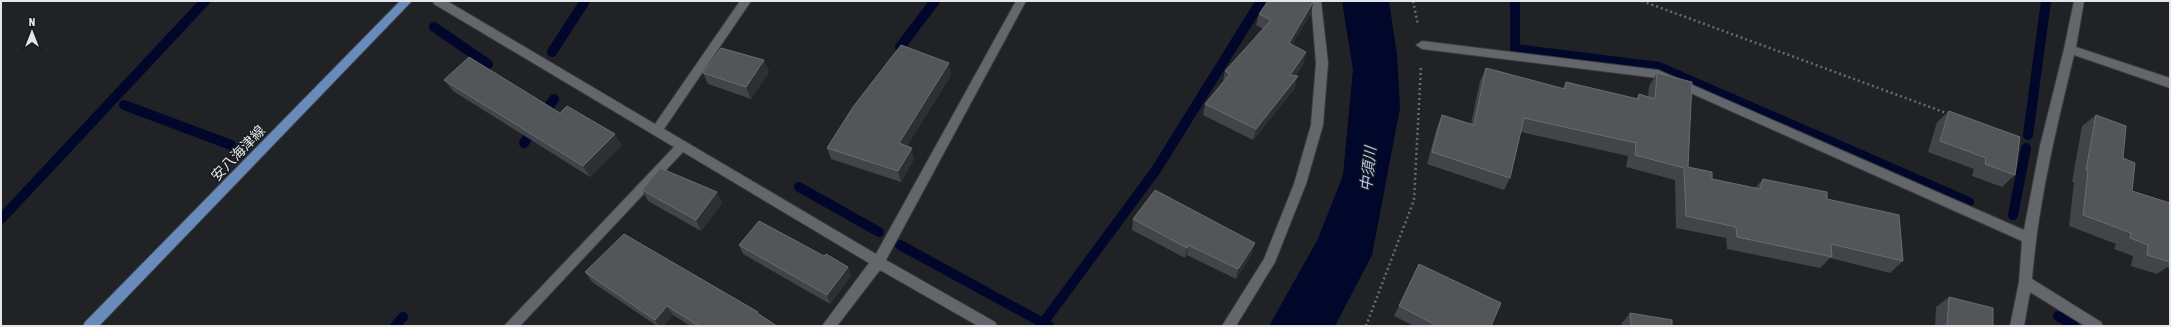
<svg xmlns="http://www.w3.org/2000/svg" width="2171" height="327" font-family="'Asap Condensed','Noto Sans JP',sans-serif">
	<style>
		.water { fill: #00072a }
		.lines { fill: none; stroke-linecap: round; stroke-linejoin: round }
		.stream { stroke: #00072a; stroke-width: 10 }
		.minor-casing { stroke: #393c3f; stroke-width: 2 }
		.major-casing { stroke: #393c3f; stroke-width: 2 }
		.path { stroke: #696b6e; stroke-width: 2.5; stroke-dasharray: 2 3; stroke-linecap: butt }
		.minor { fill: #63676b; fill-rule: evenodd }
		.major { fill: #688bbb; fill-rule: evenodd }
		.wall { fill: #414448 }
		.shaded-wall { fill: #2d2f33 }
		.building { fill: #535659; stroke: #6a6c70 }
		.labels { text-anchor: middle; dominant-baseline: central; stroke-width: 3; stroke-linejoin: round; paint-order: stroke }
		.street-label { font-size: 14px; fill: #e4e6e9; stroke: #16191d }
		.water-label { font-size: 15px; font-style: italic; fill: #b3cff7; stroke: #16191d }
	</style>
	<rect width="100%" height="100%" fill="#202226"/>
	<path class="water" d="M1342,1H1389L1397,55L1400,108L1372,255L1335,326H1269L1318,239L1343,175L1353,70Z"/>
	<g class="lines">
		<path class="stream" d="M1515,1V49L1659,67L1969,202
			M434,27L488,64
			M900,47L935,1
			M552,52L585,1
			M124,105L231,145
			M2028,135L2046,1
			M524,143L554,99
			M799,187L879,232
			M2013,215L2026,148
			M1,219L205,1
			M900,245L1043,323
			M2058,316L2074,326
			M395,326L403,317
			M1049,326L1043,323L1156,170L1261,1"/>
		<defs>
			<path id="minor" d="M433,1H447L655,124L740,1H751L664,129L876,254L1016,1H1026L886,260L995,322L997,326H978L880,270L837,326H822L869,263L683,152L520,326H504L674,147L434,4Z
				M1311,1H1321L1328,63L1323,125L1306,184L1275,262L1236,326H1222L1264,259L1294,184L1311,125L1316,63Z
				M2074,1H2084L2076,47L2170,78V88L2074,55C2056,129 2038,203 2032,279L2101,322L2103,326H2085L2030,292L2024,326H2010L2019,282L2022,241L1657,78L1422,49L1416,45L1422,41L1658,70L2024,230L2040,146L2064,49Z"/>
			<path id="major" d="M400,1H412L99,326H83L85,322Z"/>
		</defs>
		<use href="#minor" class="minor-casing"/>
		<use href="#major" class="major-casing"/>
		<path class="path" d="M1413,1L1418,25
			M1642,1L1949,114
			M1366,326L1414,200L1421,66"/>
		<use href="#minor" class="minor"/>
		<use href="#major" class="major"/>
	</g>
	<path class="wall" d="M1313,2L1311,14L1292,44L1304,63L1295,76V88L1253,140L1203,115L1205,104L1223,81L1225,71L1263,29L1256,25L1259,14Z
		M764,60L769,72L751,99L708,84L703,73Z
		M1486,68L1562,89L1566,82L1636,99L1639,94L1648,97L1649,86L1657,73L1688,167L1712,179L1755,188L1763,179L1827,199L1903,261L1890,273L1830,258L1820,268L1727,249L1726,238L1676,228L1675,180L1626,167L1628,156L1521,132L1510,178L1504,190L1427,164L1437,127L1442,115L1471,124L1480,81Z
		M951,75L907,146L914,159L901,182L831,159L827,148Z
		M444,80L560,113L622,145L590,177L453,91Z
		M1949,111L2015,175L2002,187L1972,176L1974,169L1928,152L1937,122Z
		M2096,115L2123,158L2132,191L2170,203V269L2167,267L2157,274L2131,266L2133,256L2114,249L2116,244L2069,226L2074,182H2072L2082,126Z
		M642,190L722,203L701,231L648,201Z
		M1133,219L1252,253L1236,279L1187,255L1185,258L1132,230Z
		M739,245L848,267L851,276L830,304L743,254Z
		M1419,264L1491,326H1414L1394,316Z
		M585,272L760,315L777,326H690L673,315L664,326H657L592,282Z
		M1949,297L1993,326H1935L1936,307Z
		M1630,313L1672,326H1622V323Z"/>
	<path class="shaded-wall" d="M1313,2L1311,14L1286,54L1289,43Z
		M1306,52L1304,63L1287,86L1290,75Z
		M764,60L769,72L751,99L746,87Z
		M949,63L951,75L902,154L899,143Z
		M1298,76L1295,88L1253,140L1256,129Z
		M615,134L622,145L590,177L583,166Z
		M912,148L914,159L901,182L898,171Z
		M717,192L722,203L701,231L696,220Z
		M1255,243L1252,253L1236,279L1238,269Z
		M1188,245L1187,255L1185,258L1187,248Z
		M848,267L851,276L830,304L827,295Z
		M667,306L673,315L664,326H659L655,320Z"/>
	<path class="building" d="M1268,1H1313V2L1289,43L1306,52L1290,75L1298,76L1256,129L1205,104L1230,74L1225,71L1271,20L1259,14Z
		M901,45L949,63L899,143L912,148L898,171L827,148L853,107Z
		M721,48L764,60L746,87L703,73Z
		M469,57L560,113L567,106L615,134L583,166L444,80Z
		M1486,68L1565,89L1566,82L1638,99L1639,94L1655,99L1657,73L1692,82L1688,167L1712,172V179L1760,189L1763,179L1827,192V199L1899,215L1903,261L1831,244L1832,257L1737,237L1736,227L1686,216L1684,168L1635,155L1636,143L1524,118L1510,178L1432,152L1442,115L1474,125Z
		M1949,111L2020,137L2015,175L1985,164L1986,158L1940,141Z
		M2096,115L2126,126L2123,158L2135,163L2132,191L2170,203V262L2147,255L2148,245L2130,238L2131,233L2083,215L2088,171L2086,170Z
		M660,168L717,192L696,220L642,190Z
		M1155,190L1255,243L1238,269L1188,245L1187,248L1133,219Z
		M759,221L824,256L826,254L848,267L827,295L739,245Z
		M624,234L758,312L757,313L777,326H699L667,306L655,320L585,272Z
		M1419,264L1501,303L1491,326H1438L1399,306Z
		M1949,297L1993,308V326H1947Z
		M1630,313L1672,320V326H1631Z"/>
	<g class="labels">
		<g class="street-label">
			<text transform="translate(238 153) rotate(-46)">安八海津線</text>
		</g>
		<g class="water-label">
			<text transform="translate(1368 169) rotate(-84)">中須川</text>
		</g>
	</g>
	<rect width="2171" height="327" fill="none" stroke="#e4e6e9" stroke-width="4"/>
	<g transform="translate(32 32)" stroke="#16191d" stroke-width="3" paint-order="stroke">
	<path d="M0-3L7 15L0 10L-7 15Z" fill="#e4e6e9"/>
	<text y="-6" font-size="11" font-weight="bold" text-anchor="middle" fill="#e4e6e9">N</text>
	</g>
</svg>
